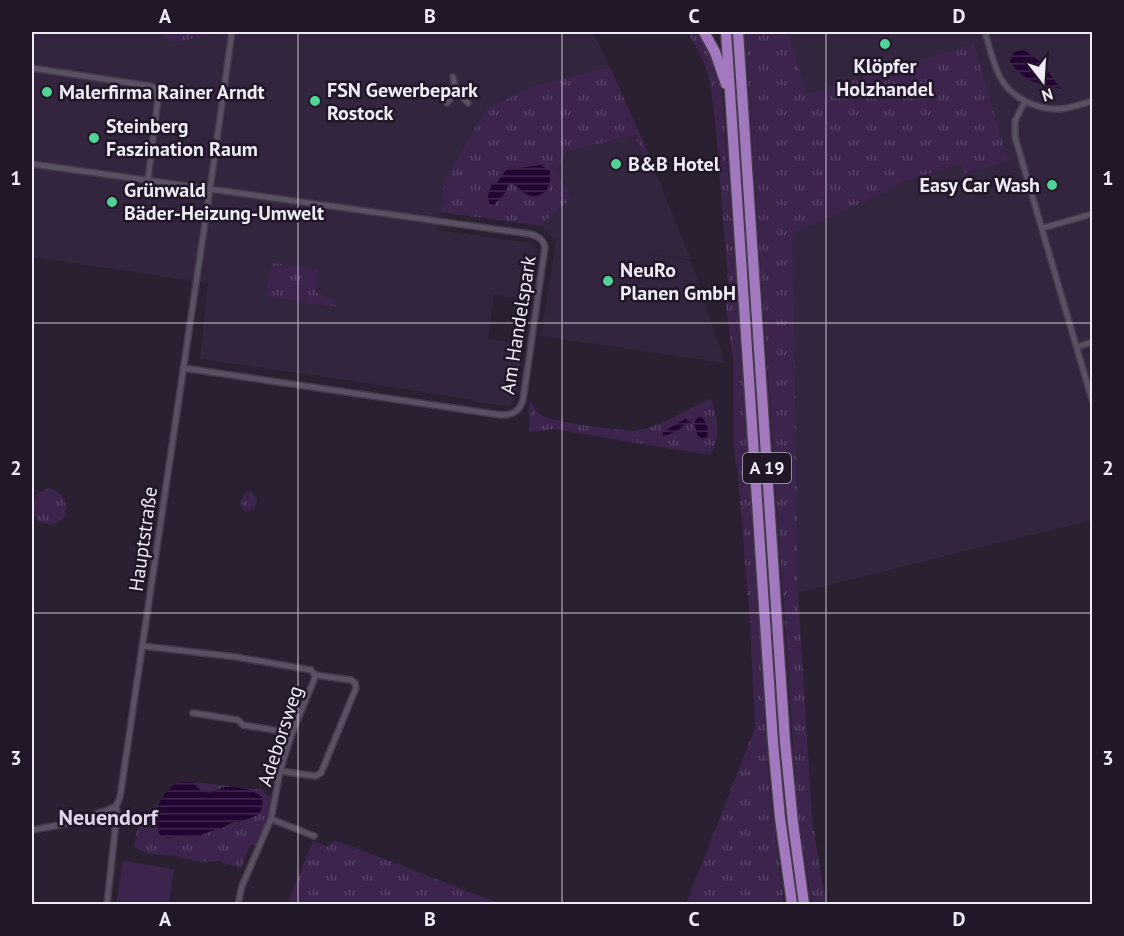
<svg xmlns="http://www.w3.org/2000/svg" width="1124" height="936" font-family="'PT Sans',sans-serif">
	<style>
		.built { fill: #33253d }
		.grass { fill: url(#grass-tufts); fill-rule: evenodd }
		.green { fill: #3c244d }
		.water { fill: url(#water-rules) }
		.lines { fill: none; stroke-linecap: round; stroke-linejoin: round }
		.street-casing { stroke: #443a4a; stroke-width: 8 }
		.highway-casing { stroke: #443a4a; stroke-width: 13 }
		.street { stroke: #5b4f64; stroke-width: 5 }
		.highway { stroke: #a279bf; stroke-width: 10 }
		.grid { fill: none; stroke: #f0e9f6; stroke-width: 1.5; stroke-opacity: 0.55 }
		.poi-dot { fill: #51d397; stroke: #211728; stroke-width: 2 }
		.labels { text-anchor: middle; stroke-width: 5; stroke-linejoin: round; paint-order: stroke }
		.shield { fill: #211728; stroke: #b2aab8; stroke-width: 1.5 }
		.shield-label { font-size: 18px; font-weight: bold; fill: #f0e9f6 }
		.poi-label { font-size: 20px; font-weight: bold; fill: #f0e9f6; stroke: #211728; text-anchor: start }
		.street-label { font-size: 20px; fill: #f0e9f6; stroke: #211728 }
		.quarter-label { font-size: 22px; font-weight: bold; fill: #e0d3eb; stroke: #211728 }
		.neatline { fill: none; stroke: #f0e9f6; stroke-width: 2 }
		.grid-label { font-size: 20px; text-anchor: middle; font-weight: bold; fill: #f0e9f6 }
	</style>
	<defs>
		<pattern id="grass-tufts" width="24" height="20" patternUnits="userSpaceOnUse" patternTransform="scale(1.5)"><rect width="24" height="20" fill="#3c244d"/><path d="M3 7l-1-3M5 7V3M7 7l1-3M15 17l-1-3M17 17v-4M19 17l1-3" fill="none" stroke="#584467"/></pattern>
		<pattern id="water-rules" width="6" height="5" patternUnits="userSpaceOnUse" patternTransform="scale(1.5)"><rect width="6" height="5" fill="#210431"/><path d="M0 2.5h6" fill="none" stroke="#42294f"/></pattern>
	</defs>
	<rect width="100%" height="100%" fill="#2a2032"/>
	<g class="built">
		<polygon points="32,32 593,32 610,67 536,85 445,180 437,230 532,243 537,249 537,252 530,299 494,295 488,339 523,344 515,399 509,406 474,402 472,400 340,379 200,359 208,283 32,257"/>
		<polygon points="763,32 1092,32 1092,520 798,593 793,233 776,201"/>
		<polygon points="640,134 691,260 642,253 691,261 725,363 541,336 556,241 540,226 569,199 562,185 558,168 568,151"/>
	</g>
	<g class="grass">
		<polygon points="160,32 224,32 175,42 165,38"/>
		<polygon points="688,32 701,32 718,74 722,92 737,296 768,768 773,818 784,904 686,904 755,728 750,622 738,474 734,453 733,360 726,308 728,280 715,119 710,81 703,61"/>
		<polygon points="745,32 788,32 807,94 974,44 1000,134 1010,161 965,173 960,164 902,182 888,191 793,233 798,593 812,819 826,904 812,904 798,815 760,259"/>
		<path d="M 610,67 L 653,164 L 647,165 L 635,135 L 568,151 L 558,168 L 562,185 L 567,184 L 570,199 L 540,226 L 440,212 L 445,180 L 486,109 L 536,85 ZM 541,165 L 550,181 L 547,191 L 537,196 L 518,188 L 513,183 L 492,184 L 497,183 L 506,170 Z"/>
		<polygon points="272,263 319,269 317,293 336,301 336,307 265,296"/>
		<path d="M 711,399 C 717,417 722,439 710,455 L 554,429 L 530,432 L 529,431 L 530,400 C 533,405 536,412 541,415 C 553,423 615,429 632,431 C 662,428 684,409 711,399 Z"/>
		<path d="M 49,488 C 65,495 67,500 65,518 L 51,525 L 37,521 L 32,510 L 36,495 Z"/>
		<polygon points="251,491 257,499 255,507 250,511 243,509 241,502 244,493"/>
		<path d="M 194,782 L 263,790 L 266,795 L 272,797 L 268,818 L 256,846 L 251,844 L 241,868 L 219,861 L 201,862 L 175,856 L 148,854 L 134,847 L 140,817 L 149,814 L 159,801 L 156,820 L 159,833 L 199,837 L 203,834 L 224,827 L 231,823 L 247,820 L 258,815 L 258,794 C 249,790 238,787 228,787 C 215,787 204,802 194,782 Z"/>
		<polygon points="335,840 501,904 287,904 313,841 327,847"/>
	</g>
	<polygon class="green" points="123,861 174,869 169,904 116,903"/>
	<g class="water">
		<path d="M 1024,50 L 1042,63 L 1061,89 C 1038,84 1024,82 1010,61 L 1014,52 Z"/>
		<path d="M 541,165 L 550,171 L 550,181 L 547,191 C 544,192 541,195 537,196 C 528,198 519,189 513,183 L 509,183 L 506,192 L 494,205 L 489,204 L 488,196 L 492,184 L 497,183 L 506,170 Z"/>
		<path d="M 701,416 C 707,423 709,429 707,438 L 702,440 L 697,434 L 694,424 L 687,422 C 680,429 674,434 663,436 L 663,432 L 685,419 L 694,424 L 696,419 Z"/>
		<path d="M 181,782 L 194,782 C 198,791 207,795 217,791 C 222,789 221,787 226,787 C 237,786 254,790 262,797 C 266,819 249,817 234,822 C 230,823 226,826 221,828 C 214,831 205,832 199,837 C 194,837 189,836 184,836 C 174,835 167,841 159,834 C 156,817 154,806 166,793 C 171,787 174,783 181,782 Z"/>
	</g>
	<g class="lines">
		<g class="street-casing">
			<g id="street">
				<path d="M 985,32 C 989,46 993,63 1000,77 C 1011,98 1037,110 1060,109 C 1071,108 1082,104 1092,101"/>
				<polyline points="32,68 150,86 155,88 158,99 148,180"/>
				<polyline points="456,91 468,103"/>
				<polyline points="1025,101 1015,121 1015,137 1092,400"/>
				<polyline points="447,103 456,91 453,77"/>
				<path d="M 32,164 L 530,234 C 538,236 543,239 545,247 L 523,400 C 519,412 513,415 501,415 L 183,368"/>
				<polyline points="1043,228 1092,214"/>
				<polyline points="1077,347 1092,342"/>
				<polyline points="143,646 236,657 311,670 315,675"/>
				<polyline points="193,713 238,720 243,725 292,733"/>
				<polyline points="280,771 315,776 321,773 356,688 355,683 351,680 315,675"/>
				<polyline points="271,819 314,836"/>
				<polyline points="32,830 70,823 110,809 116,806 120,797 210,189 232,32"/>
				<polyline points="107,904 117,813 116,806"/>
				<polyline points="238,904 242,886 271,819 280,771 292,733 314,680 315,675"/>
			</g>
		</g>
		<g class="highway-casing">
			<g id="highway">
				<polyline points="704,32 715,52 726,84"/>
				<polyline points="726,32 773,743 780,818 792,904"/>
				<polyline points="738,32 785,742 793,823 804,904"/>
			</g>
		</g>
		<use href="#street" class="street"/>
		<use href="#highway" class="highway"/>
	</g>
	<path class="grid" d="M 298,32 L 298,904M 562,32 L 562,904M 826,32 L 826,904M 32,323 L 1092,323M 32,613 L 1092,613"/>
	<g class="poi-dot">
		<circle cx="885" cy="44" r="6"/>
		<circle cx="47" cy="92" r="6"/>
		<circle cx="315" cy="101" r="6"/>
		<circle cx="94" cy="138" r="6"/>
		<circle cx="616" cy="164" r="6"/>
		<circle cx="1052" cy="185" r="6"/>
		<circle cx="112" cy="202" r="6"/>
		<circle cx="608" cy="281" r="6"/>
	</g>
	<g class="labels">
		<rect class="shield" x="743" y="453" width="48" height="30" rx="4.5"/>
		<g class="shield-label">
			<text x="767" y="474">A 19</text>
		</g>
		<g class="poi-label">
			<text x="885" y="73" text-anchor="middle">Klöpfer<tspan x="885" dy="23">Holzhandel</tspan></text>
			<text x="327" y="97">FSN Gewerbepark<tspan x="327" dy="23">Rostock</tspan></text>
			<text x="59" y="99">Malerfirma Rainer Arndt</text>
			<text x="106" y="133">Steinberg<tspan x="106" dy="23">Faszination Raum</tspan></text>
			<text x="628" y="171">B&amp;B Hotel</text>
			<text x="1040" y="192" text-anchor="end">Easy Car Wash</text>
			<text x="124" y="197">Grünwald<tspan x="124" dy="23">Bäder-Heizung-Umwelt</tspan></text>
			<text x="620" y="277">NeuRo<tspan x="620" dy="23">Planen GmbH</tspan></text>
		</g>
		<g class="street-label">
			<text transform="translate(518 325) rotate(-81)" y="7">Am Handelspark</text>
			<text transform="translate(143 539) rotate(-82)" y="7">Hauptstraße</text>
			<text transform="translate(280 736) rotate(-72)" y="7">Adeborsweg</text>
		</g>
		<g class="quarter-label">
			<text x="108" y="825">Neuendorf</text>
		</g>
	</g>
	<rect width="1124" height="936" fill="none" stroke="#211728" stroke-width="66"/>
	<g transform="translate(1043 81) rotate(163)" stroke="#211728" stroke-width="4.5" paint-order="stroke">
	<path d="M0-4.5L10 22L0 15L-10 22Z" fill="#f0e9f6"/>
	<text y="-9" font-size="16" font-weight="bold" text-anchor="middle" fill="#f0e9f6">N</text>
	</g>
	<rect x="33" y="33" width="1058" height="870" class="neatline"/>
	<g class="grid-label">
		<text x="165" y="23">A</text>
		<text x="430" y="23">B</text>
		<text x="694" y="23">C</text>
		<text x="959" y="23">D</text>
		<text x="16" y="185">1</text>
		<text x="1108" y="185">1</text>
		<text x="16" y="475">2</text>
		<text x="1108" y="475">2</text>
		<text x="16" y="765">3</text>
		<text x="1108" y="765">3</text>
		<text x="165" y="926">A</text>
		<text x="430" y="926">B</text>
		<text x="694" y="926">C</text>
		<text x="959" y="926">D</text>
	</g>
</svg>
